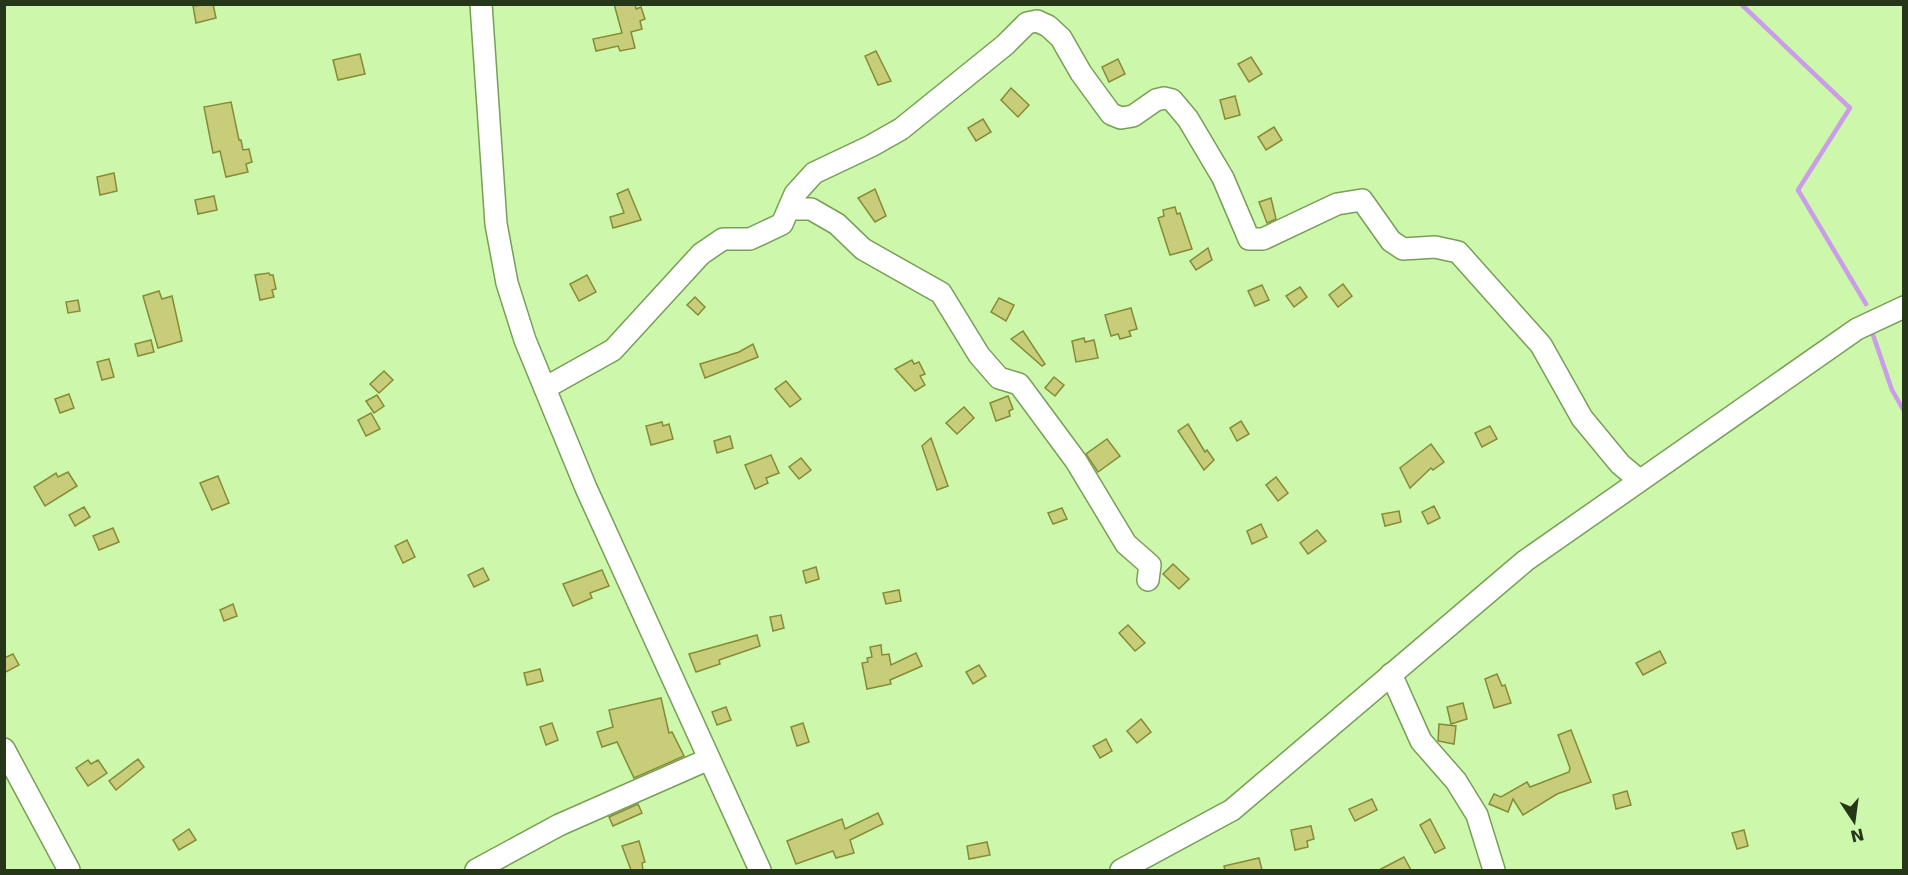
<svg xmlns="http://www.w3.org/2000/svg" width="1908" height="875" font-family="'DejaVu Sans',sans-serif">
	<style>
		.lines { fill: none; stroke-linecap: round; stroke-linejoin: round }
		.stream { stroke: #cb9ce8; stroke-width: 4.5 }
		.building { fill: #c7cd78; stroke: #868b36; stroke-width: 1.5 }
		.minor-casing { stroke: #789e57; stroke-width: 24 }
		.minor { stroke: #fff; stroke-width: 21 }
	</style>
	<rect width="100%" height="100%" fill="#cdf8ac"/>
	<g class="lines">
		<g class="stream">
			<polyline points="1741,4 1850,108 1798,190 1866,304"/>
			<polyline points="1872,332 1892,390 1904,411"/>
		</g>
	</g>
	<g class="building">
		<polygon points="213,4 216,18 196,23 193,6"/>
		<polygon points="614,4 635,4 636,9 641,7 645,19 640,21 642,29 631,32 635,48 620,51 618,46 596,51 593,39 622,33"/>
		<polygon points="876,51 891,81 878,85 865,56"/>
		<polygon points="360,54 365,74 338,80 333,60"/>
		<polygon points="1251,57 1262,74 1249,82 1238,64"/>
		<polygon points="1118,59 1125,74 1109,82 1102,67"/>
		<polygon points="1011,88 1029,105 1018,117 1001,100"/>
		<polygon points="1235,96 1240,115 1225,119 1220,100"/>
		<polygon points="231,102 239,140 241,140 243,150 249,149 252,162 246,164 248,172 226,177 220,151 213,153 204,107"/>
		<polygon points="983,119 991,132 976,141 968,128"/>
		<polygon points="1274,127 1282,140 1266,150 1258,137"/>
		<polygon points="114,173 117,191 100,195 97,177"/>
		<polygon points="628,189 641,220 613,228 610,217 624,213 617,194"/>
		<polygon points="875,189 886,216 875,222 858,198"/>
		<polygon points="214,196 217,210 198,214 195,200"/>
		<polygon points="1271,198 1276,219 1267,223 1259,202"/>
		<polygon points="1175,207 1177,214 1180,213 1192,249 1170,255 1158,218 1164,216 1163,210"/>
		<polygon points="1208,248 1212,260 1196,270 1190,261"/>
		<polygon points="269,273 270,275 273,275 276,289 272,290 274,297 260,300 255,275"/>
		<polygon points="587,275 596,292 579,301 570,284"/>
		<polygon points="1343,284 1352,296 1338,307 1329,295"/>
		<polygon points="1262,285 1269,300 1255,306 1248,291"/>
		<polygon points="1300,287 1307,297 1294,307 1286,296"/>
		<polygon points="159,291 162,299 172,296 182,341 158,348 143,296"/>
		<polygon points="695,297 705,307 698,315 687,305"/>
		<polygon points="999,298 1014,305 1006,321 991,312"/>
		<polygon points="78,300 80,311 68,313 66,302"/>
		<polygon points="1131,308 1137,329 1129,331 1131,336 1120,339 1118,334 1111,336 1105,315"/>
		<polygon points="1023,331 1045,364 1042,366 1011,339"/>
		<polygon points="1084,338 1085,342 1094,340 1098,358 1076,362 1072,341"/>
		<polygon points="151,340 154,352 138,356 135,344"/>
		<polygon points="753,344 758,357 705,378 700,364 739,352"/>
		<polygon points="109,359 114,377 102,380 97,362"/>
		<polygon points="912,360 914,364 919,362 925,374 920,376 925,385 915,391 895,369"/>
		<polygon points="384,371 393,380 379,393 370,384"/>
		<polygon points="1054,377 1064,385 1055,396 1045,388"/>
		<polygon points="786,381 801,399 790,407 775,389"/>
		<polygon points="69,394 74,408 60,413 55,399"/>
		<polygon points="377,395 384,406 374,413 366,401"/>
		<polygon points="1008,396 1013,409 1009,411 1010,416 996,421 990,403"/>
		<polygon points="964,407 974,418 957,434 946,423"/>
		<polygon points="371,413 380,429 366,436 358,420"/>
		<polygon points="1241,421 1249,434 1237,441 1230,428"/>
		<polygon points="662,422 663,426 669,424 673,439 651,445 646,426"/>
		<polygon points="1188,424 1205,452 1207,450 1214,460 1204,470 1178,431"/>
		<polygon points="1490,426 1497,439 1482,447 1475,433"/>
		<polygon points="730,436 733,448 717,453 714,441"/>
		<polygon points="931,438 948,486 937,490 922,446"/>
		<polygon points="1107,439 1120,456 1098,472 1086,454"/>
		<polygon points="1431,444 1444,462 1433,470 1431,468 1410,488 1400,468"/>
		<polygon points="771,455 779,473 766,478 768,483 755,489 745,465"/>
		<polygon points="801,458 811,470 799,479 789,467"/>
		<polygon points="68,472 77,486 45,506 34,487 56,473 58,477"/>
		<polygon points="218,476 229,503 212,510 200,483"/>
		<polygon points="1276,477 1288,493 1278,501 1266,485"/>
		<polygon points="1434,506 1440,518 1428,524 1422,512"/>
		<polygon points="84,507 90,517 75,526 69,515"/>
		<polygon points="1062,508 1067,519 1053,524 1048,513"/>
		<polygon points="1399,511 1401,522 1385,526 1382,514"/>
		<polygon points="1261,524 1267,537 1252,544 1247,531"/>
		<polygon points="113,528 119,542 99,550 93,536"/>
		<polygon points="1317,530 1326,541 1308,554 1300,543"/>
		<polygon points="407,540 415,557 403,563 395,546"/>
		<polygon points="1173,564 1189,579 1179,589 1163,574"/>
		<polygon points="816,567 819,579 806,583 803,571"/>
		<polygon points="483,568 489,580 474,587 468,575"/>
		<polygon points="602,570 609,586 590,593 592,598 573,606 563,584"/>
		<polygon points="899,590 901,601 886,604 883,593"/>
		<polygon points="233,604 237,616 224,621 220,610"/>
		<polygon points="781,615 784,628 773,631 770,617"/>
		<polygon points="1128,625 1145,643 1135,651 1119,633"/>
		<polygon points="757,635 760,646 719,660 720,664 696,672 689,654"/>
		<polygon points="881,645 882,655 889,654 891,665 916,653 922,666 890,680 891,684 867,689 862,663 868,662 867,658 872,657 870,647"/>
		<polygon points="1660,651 1666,663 1643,675 1636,663"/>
		<polygon points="13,654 19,665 4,673 4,658"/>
		<polygon points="979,665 986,676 973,684 966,672"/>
		<polygon points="540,669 543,681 527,685 524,673"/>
		<polygon points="1497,674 1502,686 1505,685 1511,703 1494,708 1485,679"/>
		<polygon points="661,698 669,733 672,732 684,756 634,778 617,742 602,747 597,732 613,727 609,710"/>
		<polygon points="1463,703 1467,719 1451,724 1447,707"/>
		<polygon points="726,707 731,720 717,725 712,712"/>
		<polygon points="1141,719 1151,732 1137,743 1127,731"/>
		<polygon points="552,723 558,740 546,745 540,727"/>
		<polygon points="803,723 809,742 797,746 791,727"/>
		<polygon points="1439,724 1456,726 1454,744 1438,741"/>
		<polygon points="1571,730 1591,782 1557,794 1523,815 1513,799 1508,812 1489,804 1494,794 1501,797 1527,782 1530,787 1569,772 1570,768 1558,735"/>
		<polygon points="1106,739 1112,751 1100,758 1093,746"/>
		<polygon points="138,759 144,767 116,790 109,781"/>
		<polygon points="88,760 91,764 98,760 107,773 88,786 76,768"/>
		<polygon points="1627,791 1631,805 1616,809 1613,795"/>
		<polygon points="1372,799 1377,810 1355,821 1349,809"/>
		<polygon points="638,804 642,813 613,826 609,817"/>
		<polygon points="878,813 883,824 850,840 854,853 836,858 833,851 796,864 787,841 842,819 845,829"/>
		<polygon points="1430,819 1445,848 1435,853 1420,825"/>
		<polygon points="1311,826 1314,839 1307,841 1308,847 1295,850 1291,830"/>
		<polygon points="189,829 196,840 179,850 173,840"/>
		<polygon points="1744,830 1748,846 1737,849 1732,833"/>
		<polygon points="639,841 645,862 642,863 643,870 631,870 622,846"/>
		<polygon points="987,842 990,855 969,859 967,846"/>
		<polygon points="1404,857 1411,870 1379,870"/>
		<polygon points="1259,858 1262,870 1225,870 1224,866"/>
	</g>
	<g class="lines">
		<g class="minor-casing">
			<g id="minor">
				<polyline points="481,4 496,224 507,283 525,340 586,488 760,870"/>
				<polyline points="789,209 811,209 837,224 863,249 941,293 979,355 999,378 1019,384 1076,461 1126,544 1150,565 1148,580"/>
				<polyline points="545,388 613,350 701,254 723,239 750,239 782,224 795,194 814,173 871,146 901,129 1005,45 1027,23 1037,21 1048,26 1061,38 1081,73 1111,114 1121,118 1133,116 1156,100 1164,98 1172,100 1188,119 1223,178 1249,239 1263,239 1337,204 1362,200 1391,241 1403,249 1435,247 1458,252 1541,345 1582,418 1620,464 1639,480"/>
				<polyline points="1391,674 1421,741 1456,781 1477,815 1494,870"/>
				<polyline points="4,749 69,870"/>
				<polyline points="476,870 559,825 709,759"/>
				<polyline points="1121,870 1232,810 1525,561 1857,329 1904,307"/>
			</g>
		</g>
		<use href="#minor" class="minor"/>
	</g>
	<rect width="1908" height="875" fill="none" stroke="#263619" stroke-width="12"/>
	<g transform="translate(1854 821) rotate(167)" stroke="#cdf8ac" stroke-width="4.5" paint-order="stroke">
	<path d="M0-4.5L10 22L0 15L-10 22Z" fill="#263619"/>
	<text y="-9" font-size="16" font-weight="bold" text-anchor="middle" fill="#263619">N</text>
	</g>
</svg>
